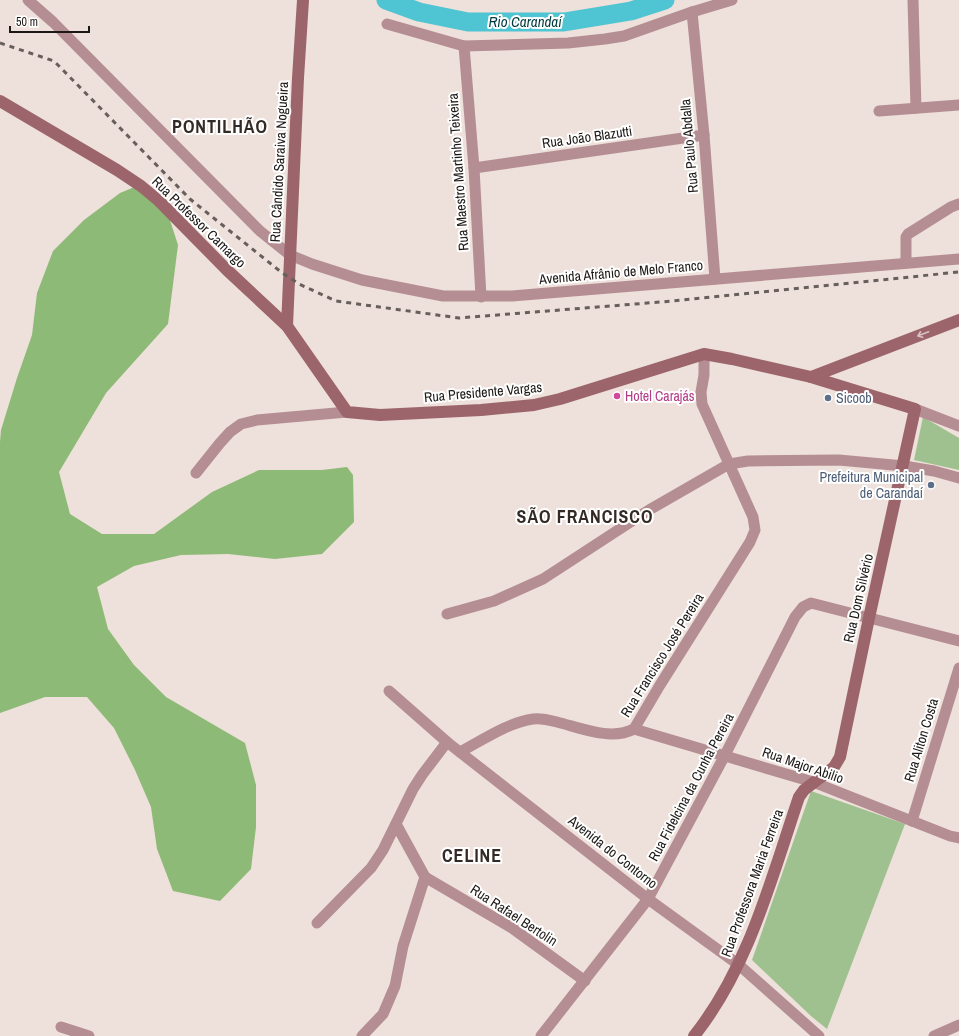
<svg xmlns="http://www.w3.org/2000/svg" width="959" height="1036" font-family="'Archivo Narrow',sans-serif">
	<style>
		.green { fill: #9fc18f }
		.forest { fill: #8dba76 }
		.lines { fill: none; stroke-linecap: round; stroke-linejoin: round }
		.river { stroke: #4fc4d2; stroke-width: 19 }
		.street { stroke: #b58e93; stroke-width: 11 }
		.secondary { stroke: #9c656c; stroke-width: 12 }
		.rail { stroke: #675f5b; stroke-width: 3; stroke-dasharray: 5 5; stroke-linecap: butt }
		.oneway { stroke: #d7c1c4 }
		.hotel-dot { fill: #d1479c; stroke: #fff; stroke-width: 1.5 }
		.service-dot { fill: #5c6f8a; stroke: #fff; stroke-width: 1.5 }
		.labels { text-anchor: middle; stroke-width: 4; stroke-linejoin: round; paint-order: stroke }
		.street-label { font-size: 14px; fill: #1c1815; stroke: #fff }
		.hotel-label { font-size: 14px; fill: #b23c85; stroke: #fff; text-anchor: start }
		.service-label { font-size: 14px; fill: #4e5e75; stroke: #fff; text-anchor: start }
		.water-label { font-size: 15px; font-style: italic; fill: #003a40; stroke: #fff }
		.district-label { font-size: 18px; font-weight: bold; letter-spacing: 1px; fill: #342a25; stroke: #fff }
	</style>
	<rect width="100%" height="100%" fill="#eee0da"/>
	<g class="green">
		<polygon points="923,417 959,438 959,470 914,460"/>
		<polygon points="811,791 905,824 827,1029 811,1016 752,960"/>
	</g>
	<polygon class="forest" points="137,186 168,214 178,245 168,324 106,393 59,472 70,514 102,534 154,534 212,492 259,470 322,470 347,467 353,475 354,522 322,554 275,559 228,554 181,555 134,566 97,587 108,629 134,665 166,697 245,743 256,785 256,827 251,869 220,901 173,891 157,849 151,807 135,770 114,728 87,697 45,697 0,713 0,442 1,430 17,378 32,335 37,293 53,251 84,220 120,193"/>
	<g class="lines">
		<polyline class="river" points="386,0 419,12 468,22 564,22 631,11 665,0"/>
		<g class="street">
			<polyline points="28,0 53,22 260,231 290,255 312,264 362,280 443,296 512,296 959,259"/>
			<polyline points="913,0 916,108"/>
			<polyline points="692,12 704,135 715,279"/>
			<polyline points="387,24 464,46 568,43 605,39 624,36 692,12 732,0"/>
			<polyline points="464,46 474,168 481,297"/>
			<polyline points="879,111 959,105"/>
			<polyline points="474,168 704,135"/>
			<polyline points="906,263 906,237 908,234 951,207 959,204"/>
			<polyline points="915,409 959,426"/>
			<polyline points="196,473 220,443 230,432 241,424 257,420 347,412"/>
			<polyline points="447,614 494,601 543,579 649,510 729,464 748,461 839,460 904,466 934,471 959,478"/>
			<polyline points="389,691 447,742 648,899 739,965 819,1036"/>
			<polyline points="634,729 813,782 950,836 959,838"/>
			<path d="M 460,752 C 481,741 509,722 533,719 C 541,718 549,720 557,722 C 581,728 611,741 634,729 L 660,685 L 750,542 L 755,530 L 753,517 L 702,404 L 701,392 L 704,375 L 704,354"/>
			<polyline points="912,821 959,668"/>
			<polyline points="425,877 512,928 585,981"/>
			<polyline points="317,923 371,868 383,850 413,789 422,775 447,742"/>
			<polyline points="61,1027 89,1036"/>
			<polyline points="362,1036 383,1014 395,986 403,946 425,877 396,824"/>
			<polyline points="541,1036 648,899 725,755 795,617 803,607 811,603 959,641"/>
			<polyline points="934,1036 959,1025"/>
		</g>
		<g class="secondary">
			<path d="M 0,101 L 117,170 L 141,186 L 159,201 L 227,270 L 287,326 L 347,412 L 380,415 L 481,410 L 534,405 L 560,399 L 704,354 L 732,359 L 811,377 L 915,409 L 869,618 L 840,757 L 834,767 L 804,790 L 799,797 C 771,879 749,967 694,1036"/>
			<polyline points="287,326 298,78 303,0"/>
			<polyline points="811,377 959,320"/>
		</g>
		<polyline class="rail" points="0,43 54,61 190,199 281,272 299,284 336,301 459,318 673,301 959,272"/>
	</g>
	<defs><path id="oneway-shaft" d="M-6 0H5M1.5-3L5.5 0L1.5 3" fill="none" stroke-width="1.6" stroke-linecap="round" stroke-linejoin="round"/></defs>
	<use class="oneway" href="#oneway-shaft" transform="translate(923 334) rotate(159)"/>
	<circle class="hotel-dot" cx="617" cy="396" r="4"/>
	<g class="service-dot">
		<circle cx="828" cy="398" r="4"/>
		<circle cx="931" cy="485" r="4"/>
	</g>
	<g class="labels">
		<g class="street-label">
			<text transform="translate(587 137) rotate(-8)" y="5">Rua João Blazutti</text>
			<text transform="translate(689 146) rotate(-95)" y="5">Rua Paulo Abdalla</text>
			<text transform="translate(279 162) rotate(-87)" y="5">Rua Cândido Saraiva Nogueira</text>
			<text transform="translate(458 172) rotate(-94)" y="5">Rua Maestro Martinho Teixeira</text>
			<text transform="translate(199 222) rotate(44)" y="5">Rua Professor Camargo</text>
			<text transform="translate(621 272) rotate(-5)" y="5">Avenida Afrânio de Melo Franco</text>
			<text transform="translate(483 392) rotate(-5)" y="5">Rua Presidente Vargas</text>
			<text transform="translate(858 598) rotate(-77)" y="5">Rua Dom Silvério</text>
			<text transform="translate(662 655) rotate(-58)" y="5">Rua Francisco José Pereira</text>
			<text transform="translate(921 740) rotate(-73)" y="5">Rua Aliton Costa</text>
			<text transform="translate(803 765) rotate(19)" y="5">Rua Major Abilio</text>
			<text transform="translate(691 787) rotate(-62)" y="5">Rua Fidelcina da Cunha Pereira</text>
			<text transform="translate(613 852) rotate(38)" y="5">Avenida do Contorno</text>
			<text transform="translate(752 883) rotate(-70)" y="5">Rua Professora Maria Ferreira</text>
			<text transform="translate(514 915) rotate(33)" y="5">Rua Rafael Bertolin</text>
		</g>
		<g class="hotel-label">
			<text x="625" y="401">Hotel Carajás</text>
		</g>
		<g class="service-label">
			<text x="836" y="403">Sicoob</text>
			<text x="923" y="482" text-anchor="end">Prefeitura Municipal<tspan x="923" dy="16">de Carandaí</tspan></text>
		</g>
		<g class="water-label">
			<text x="525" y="27">Rio Carandaí</text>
		</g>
		<g class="district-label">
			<text x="220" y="133">PONTILHÃO</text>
			<text x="585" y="523">SÃO FRANCISCO</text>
			<text x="472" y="862">CELINE</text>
		</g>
	</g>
	<path d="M10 26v6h79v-6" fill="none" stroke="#1c1815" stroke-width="2"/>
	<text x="16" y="26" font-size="12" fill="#1c1815" stroke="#ffffff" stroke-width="3" paint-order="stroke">50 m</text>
</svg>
